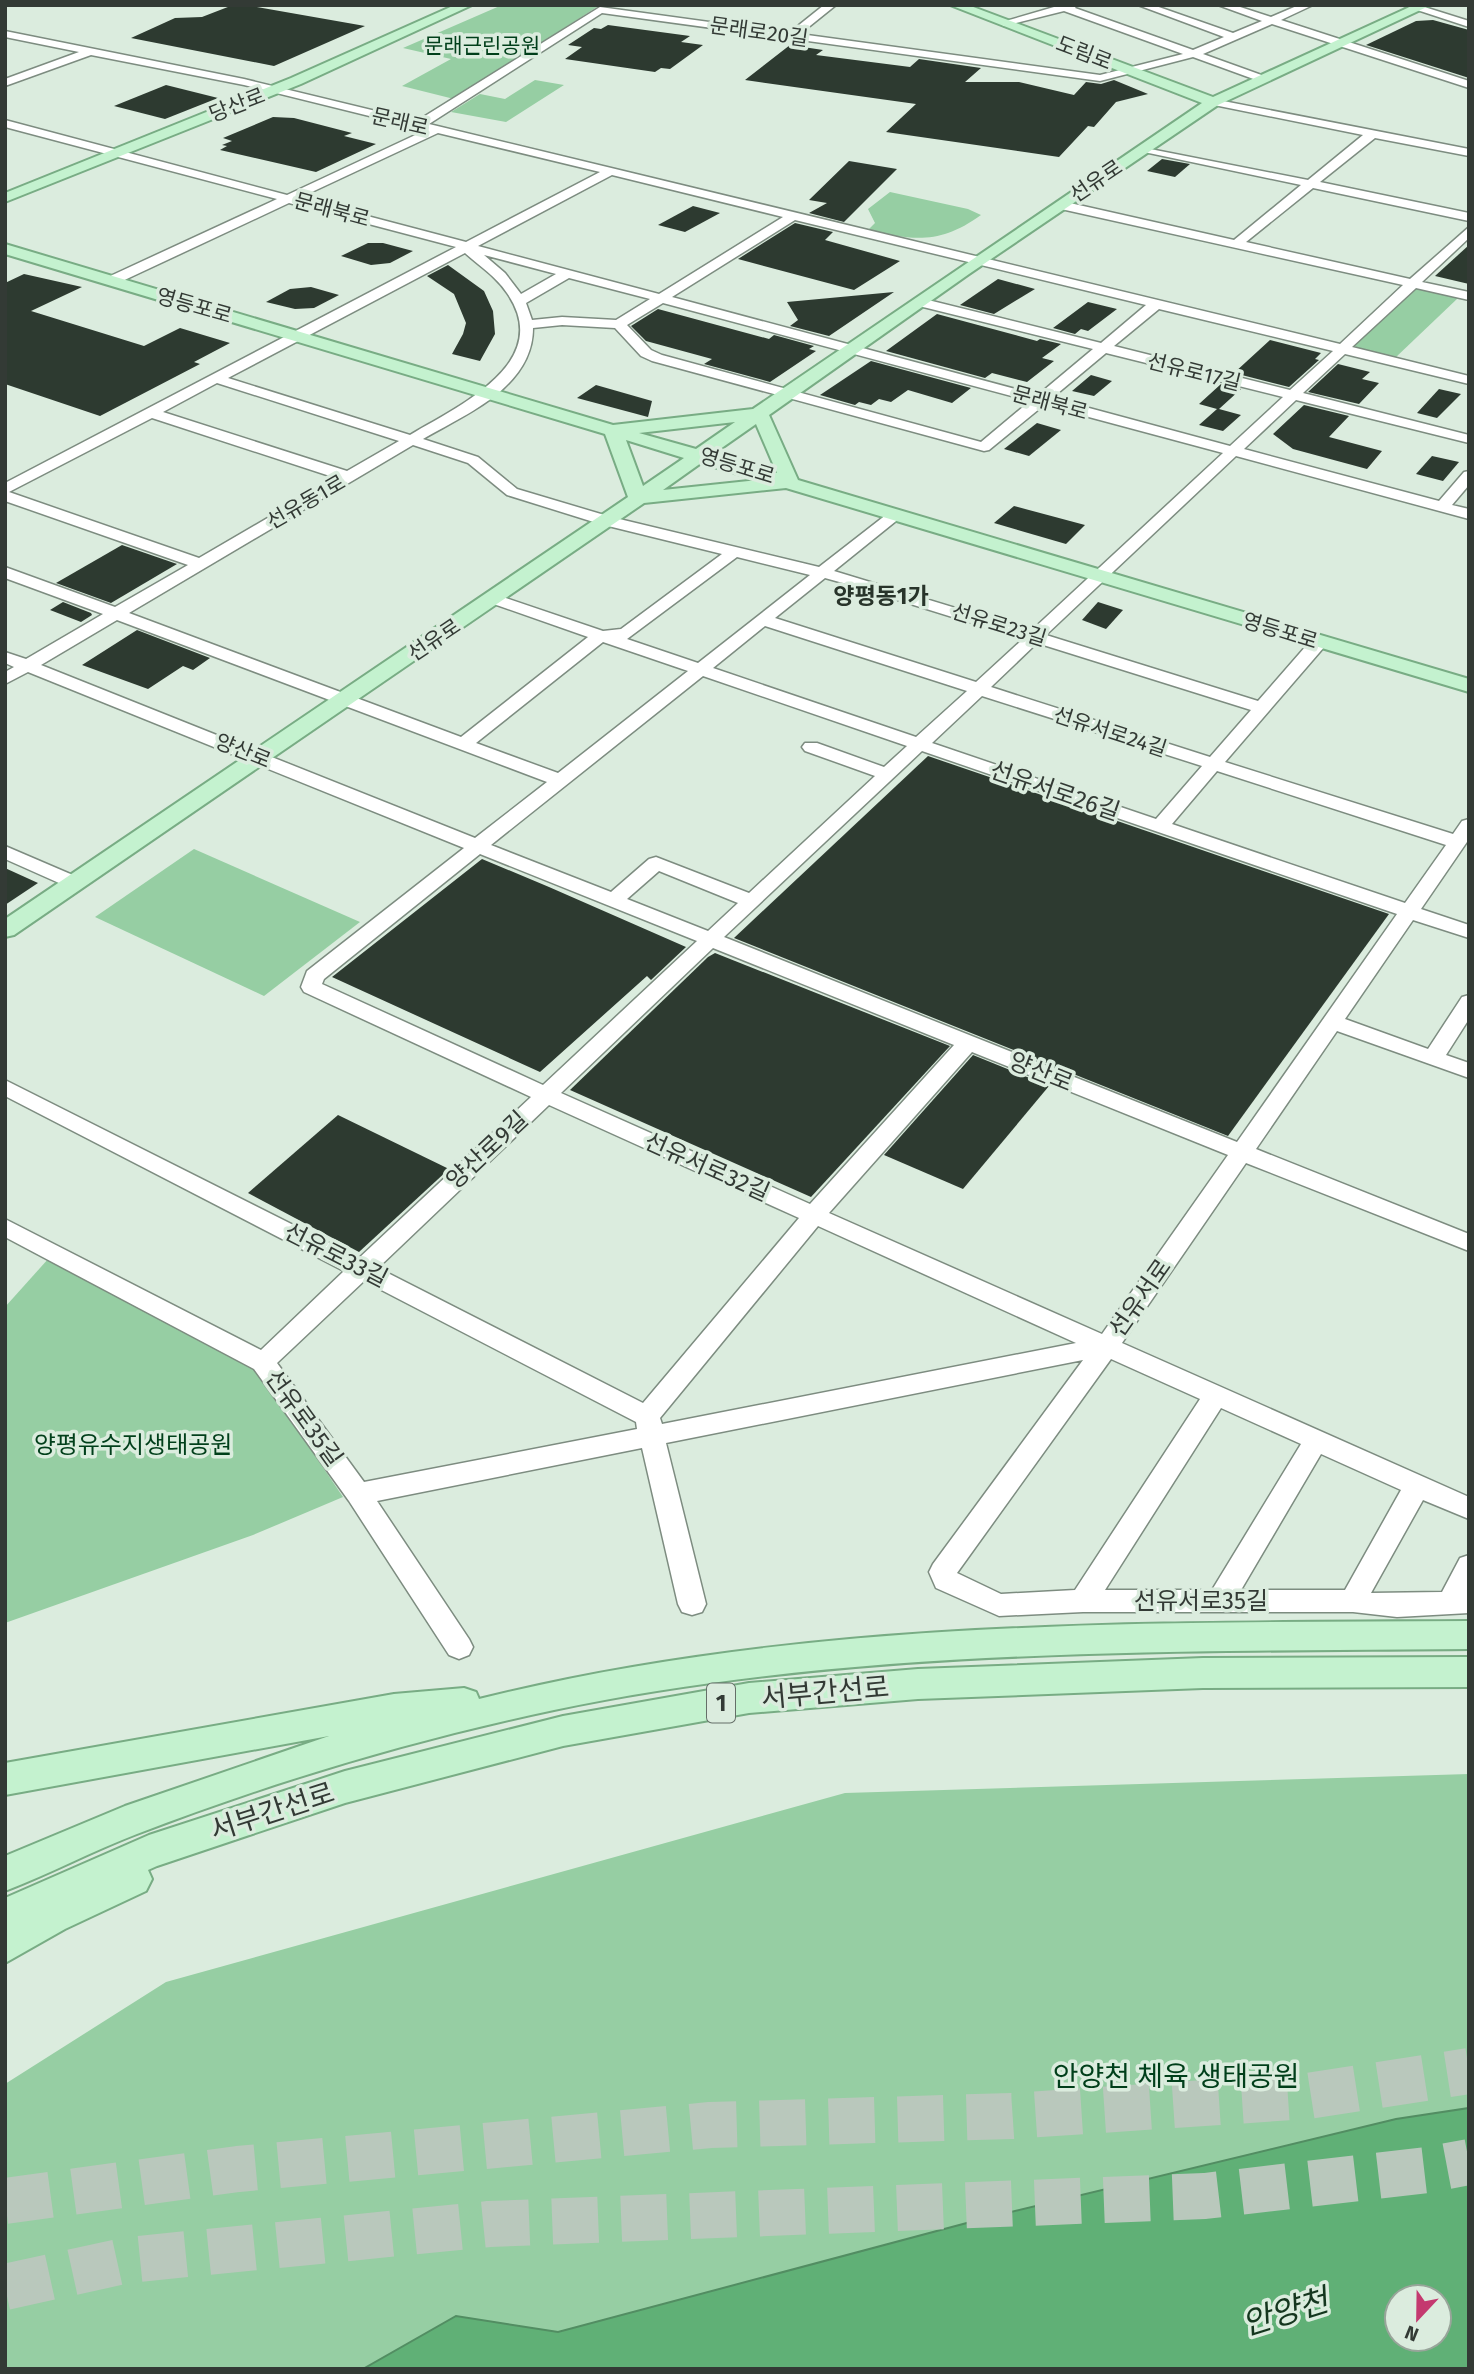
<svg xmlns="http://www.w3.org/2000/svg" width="1474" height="2374" font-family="'Fira Sans','Noto Sans KR',sans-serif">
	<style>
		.green { fill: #96cea3; fill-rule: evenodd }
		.water { fill: #60b076; stroke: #528d62; stroke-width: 2; fill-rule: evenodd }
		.building { fill: #2d3a30 }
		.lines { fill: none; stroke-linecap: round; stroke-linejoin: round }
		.highway-tunnel { stroke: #b9c8bc; stroke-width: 46; stroke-dasharray: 46 23; stroke-linecap: butt }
		.minor-casing { stroke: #7d8c80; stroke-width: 3 }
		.major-casing { stroke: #78ac84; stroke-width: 4 }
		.minor { fill: #fff; fill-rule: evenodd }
		.major { fill: #c4f2cf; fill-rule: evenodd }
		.labels { text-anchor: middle; stroke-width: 7; stroke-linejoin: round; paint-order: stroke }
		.far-street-label { font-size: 21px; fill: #333a35; stroke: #dbecde }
		.far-park-label { font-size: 21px; fill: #003f1a; stroke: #dbecde }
		.far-quarter-label { font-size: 23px; font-weight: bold; fill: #28342a; stroke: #dbecde }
		.shield { fill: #dbecde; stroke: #656f68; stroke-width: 2 }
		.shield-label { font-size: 23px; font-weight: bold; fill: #333a35 }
		.street-label { font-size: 24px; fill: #333a35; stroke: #dbecde }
		.park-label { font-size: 24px; fill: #003f1a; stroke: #dbecde }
		.near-street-label { font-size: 28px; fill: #333a35; stroke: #dbecde }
		.near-park-label { font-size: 28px; fill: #003f1a; stroke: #dbecde }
		.near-water-label { font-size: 32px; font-style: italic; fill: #14361e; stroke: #dbecde }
	</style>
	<rect width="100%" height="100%" fill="#dbecde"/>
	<g class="green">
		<polygon points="502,5 600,5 454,99 402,86 451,59 403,48"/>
		<polygon points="535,80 564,85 506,122 451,112 480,94 505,99"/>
		<path d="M 890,192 L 968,209 L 981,215 C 941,244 914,241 868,230 L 875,223 L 868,209 Z"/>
		<polygon points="1415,287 1458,298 1395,358 1351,347"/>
		<polygon points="194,849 360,922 264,996 95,917"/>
		<polygon points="49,1258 256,1368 343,1497 253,1535 5,1623 5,1307"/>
		<path d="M 1469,1774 L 1469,2369 L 5,2369 L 5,2084 L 166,1982 L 845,1793 ZM 1397,2297 L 1439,2297 L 1439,2339 L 1397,2339 Z"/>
	</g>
	<path class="water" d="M 1469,2108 L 1469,2369 L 363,2369 L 456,2316 L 558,2332 L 978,2220 L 1396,2119 ZM 1397,2297 L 1439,2297 L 1439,2339 L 1397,2339 Z"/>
	<g class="building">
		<polygon points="233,5 245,5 365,26 274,66 131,38 175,18 202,17"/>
		<polygon points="1433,20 1469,30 1469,78 1366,45 1416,21"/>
		<polygon points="608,25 690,36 681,42 703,45 670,69 661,68 655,72 565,59 582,47 568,45 594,28 601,29"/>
		<polygon points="790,45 823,50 816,55 910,67 919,59 981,68 965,82 1019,82 1074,95 1086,82 1101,84 1114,80 1148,94 1116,102 1094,127 1088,126 1059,157 886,132 916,104 745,80"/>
		<polygon points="166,85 218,98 165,119 114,106"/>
		<polygon points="273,117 294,118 352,133 344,136 376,144 316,172 220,150 227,146 222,145 232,141 223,138"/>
		<polygon points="1162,159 1190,164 1175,177 1147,171"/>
		<polygon points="849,161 897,169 844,222 809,213 827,203 809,200"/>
		<polygon points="693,206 720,213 685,232 658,225"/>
		<polygon points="795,223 833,232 825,240 900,261 854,290 738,259"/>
		<polygon points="368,243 383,243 413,251 390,263 371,265 341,256"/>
		<polygon points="1469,245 1469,284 1435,276"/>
		<polygon points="448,265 484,291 493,311 495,334 480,361 452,354 463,334 466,323 454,294 427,276"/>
		<polygon points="24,274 82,287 31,311 144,346 180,328 230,343 194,362 200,364 100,416 5,384 5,283"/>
		<polygon points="998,279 1035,289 994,314 960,305"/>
		<polygon points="311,287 339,295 314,308 295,309 266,302 290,289"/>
		<polygon points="894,292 829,336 790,326 798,320 787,302"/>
		<polygon points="1088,302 1117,309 1088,331 1081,329 1075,334 1053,328"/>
		<polygon points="658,309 769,339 774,335 814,346 809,349 816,351 770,382 704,364 712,359 646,341 631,326"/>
		<polygon points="937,314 1037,341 1040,339 1061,344 1042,358 1054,361 1027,382 992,373 985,378 886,351"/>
		<polygon points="1270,340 1321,353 1315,359 1319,360 1289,387 1234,373"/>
		<polygon points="871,361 971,388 952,403 908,390 891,402 879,399 871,405 859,402 855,405 820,395"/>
		<polygon points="1338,364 1370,372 1362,379 1379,383 1359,404 1308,392"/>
		<polygon points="1091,375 1112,381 1094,396 1072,391"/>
		<polygon points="1221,384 1241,389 1219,409 1241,415 1223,431 1199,425 1217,409 1199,404"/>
		<polygon points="596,385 652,401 648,417 577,398"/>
		<polygon points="1439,389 1461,394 1437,418 1417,413"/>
		<polygon points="1304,405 1349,416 1329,437 1382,451 1367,469 1293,449 1273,434"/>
		<polygon points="1037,423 1061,430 1029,456 1004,449"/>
		<polygon points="1432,456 1459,462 1443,481 1416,474"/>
		<polygon points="1014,506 1085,525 1066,544 994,523"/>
		<polygon points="122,545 177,564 111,603 56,583"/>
		<polygon points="63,602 91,613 92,615 81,622 50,610"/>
		<polygon points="1098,602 1123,610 1106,629 1082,620"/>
		<polygon points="137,630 210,658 193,670 183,666 148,689 82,665"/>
		<polygon points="928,756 1389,914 1228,1136 734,938"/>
		<polygon points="482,859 549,887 686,947 651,980 647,976 540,1072 332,977"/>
		<polygon points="5,868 38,883 5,905"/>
		<polygon points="715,953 950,1046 811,1197 570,1090 708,957"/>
		<polygon points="973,1055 1049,1086 963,1189 884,1155"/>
		<polygon points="338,1115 449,1169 359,1252 248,1193"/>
	</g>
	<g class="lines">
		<g class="highway-tunnel">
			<polyline points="5,2201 238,2169 710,2125 1012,2116 1308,2096 1469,2071"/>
			<polyline points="5,2287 128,2260 489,2224 1205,2196 1427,2170 1469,2162"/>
		</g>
		<g class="minor-casing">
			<g id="minor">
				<path d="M 824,5 L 836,5 L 800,34 L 1100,75 L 1183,54 L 1064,11 L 1004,26 L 999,23 L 1054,7 L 1052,5 L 1077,5 L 1075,8 L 1193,50 L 1224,37 L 1138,5 L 1153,5 L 1233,33 L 1262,21 L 1218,5 L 1234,5 L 1271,17 L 1299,5 L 1313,5 L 1281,20 L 1469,81 L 1469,88 L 1272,24 L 1203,54 L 1267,77 L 1267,81 L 1259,81 L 1193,57 L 1100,81 L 602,13 L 429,124 L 1340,344 L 1403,285 L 1061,209 L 1055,205 L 1061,201 L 1234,240 L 1301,185 L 1144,152 L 1138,149 L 1140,147 L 1308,180 L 1363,135 L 1209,104 L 1207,102 L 1213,99 L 1469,149 L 1469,156 L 1375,138 L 1320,182 L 1469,213 L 1469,221 L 1313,188 L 1246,242 L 1410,279 L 1469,227 L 1469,238 L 1422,282 L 1469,292 L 1469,300 L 1416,288 L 1352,347 L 1469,376 L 1469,384 L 1345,354 L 1303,393 L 1469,435 L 1469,443 L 1296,400 L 1244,449 L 1439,501 L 1464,472 L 1469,471 L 1469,485 L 1452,505 L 1469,509 L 1469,519 L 1236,456 L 1046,635 L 1258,701 L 1313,638 L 1325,638 L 1327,642 L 1325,646 L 1225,762 L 1453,834 L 1462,821 L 1469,819 L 1469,839 L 1421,909 L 1469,925 L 1469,938 L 1413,920 L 1345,1019 L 1428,1049 L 1462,997 L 1469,995 L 1469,1019 L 1446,1055 L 1469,1063 L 1469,1078 L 1337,1031 L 1256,1149 L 1469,1234 L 1469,1251 L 1246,1163 L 1122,1343 L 1469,1497 L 1469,1519 L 1423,1500 L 1371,1593 L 1442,1592 L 1460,1558 L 1469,1555 L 1469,1613 L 1397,1617 L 1353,1612 L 1083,1612 L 999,1616 L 936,1588 L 929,1572 L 933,1564 L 1083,1360 L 666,1443 L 706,1604 L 702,1612 L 692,1615 L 682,1612 L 678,1604 L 642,1448 L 377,1501 L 469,1639 L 473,1647 L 469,1655 L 459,1659 L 449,1655 L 349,1501 L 254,1369 L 5,1237 L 5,1219 L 261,1350 L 344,1271 L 5,1096 L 5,1080 L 359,1258 L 531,1097 L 304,992 L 301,987 L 307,971 L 464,848 L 28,672 L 5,684 L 5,672 L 14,667 L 5,663 L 5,652 L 26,659 L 103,614 L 5,578 L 5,567 L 115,607 L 188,565 L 5,501 L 5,483 L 456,247 L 289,203 L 116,284 L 106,284 L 106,278 L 277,199 L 5,127 L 5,120 L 287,195 L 426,130 L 244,85 L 91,55 L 5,86 L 5,79 L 79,52 L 5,37 L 5,31 L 244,79 L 417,121 L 600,7 L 789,33 ZM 438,133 L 600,172 L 466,242 L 299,198 ZM 612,175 L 783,217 L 659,294 L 478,246 ZM 795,220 L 1146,305 L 1101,343 L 920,298 L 915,299 L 915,305 L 1093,349 L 1038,395 L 672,297 ZM 465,253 C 479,266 496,276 507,293 C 556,363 456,407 410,435 L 228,378 ZM 484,255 L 556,274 L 521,294 L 505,273 ZM 569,278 L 650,299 L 616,320 L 562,317 L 532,320 L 526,303 ZM 663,303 L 1030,401 L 981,442 L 662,355 L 651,350 L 627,325 ZM 1159,309 L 1333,351 L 1290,390 L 1114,346 ZM 562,325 L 615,328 L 641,356 L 652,361 L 984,451 L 989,450 L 1044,405 L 1223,453 L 1031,631 L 834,571 L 901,517 L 904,514 L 901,511 L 891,511 L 819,567 L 611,517 L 517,489 L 478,457 L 423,439 C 466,414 533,387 533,328 ZM 1106,353 L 1283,397 L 1230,446 L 1052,398 ZM 217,383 L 399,441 L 347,471 L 163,412 ZM 152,418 L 336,478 L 199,558 L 9,492 ZM 413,445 L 468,463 L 507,495 L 600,524 L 722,554 L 621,629 L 603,631 L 500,596 L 488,596 L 486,599 L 488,602 L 588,637 L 461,737 L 129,613 ZM 737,557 L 810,575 L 698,663 L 627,639 ZM 825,578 L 843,583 L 1023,639 L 976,682 L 775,618 ZM 117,620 L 547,782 L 475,838 L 41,665 ZM 765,626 L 967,691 L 916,737 L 713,668 ZM 603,642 L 688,671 L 558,773 L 476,743 ZM 1037,643 L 1251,710 L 1210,757 L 991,687 ZM 703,676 L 907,746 L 884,767 L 817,743 L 805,743 L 802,747 L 805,751 L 875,776 L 749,893 L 656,857 L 649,859 L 611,892 L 491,845 ZM 982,696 L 1202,766 L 1156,819 L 932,743 ZM 922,751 L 1397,914 L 1237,1142 L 724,937 ZM 1217,771 L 1446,845 L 1405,903 L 1172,824 ZM 480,854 L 697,941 L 543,1085 L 322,984 L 324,979 ZM 659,871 L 738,903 L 708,931 L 627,899 ZM 713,948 L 954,1045 L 810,1204 L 561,1093 ZM 972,1052 L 1228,1155 L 1102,1334 L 829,1213 ZM 549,1105 L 799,1218 L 643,1403 L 378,1268 ZM 818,1226 L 1076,1343 L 662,1424 L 660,1418 ZM 364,1281 L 636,1422 L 637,1429 L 364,1482 L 277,1363 ZM 1111,1359 L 1200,1399 L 1075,1590 L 1001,1594 L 957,1573 ZM 1221,1408 L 1301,1444 L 1212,1590 L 1105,1590 ZM 1321,1454 L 1401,1490 L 1345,1590 L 1241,1590 Z"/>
				<polygon points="1402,5 1418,5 1469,21 1469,27"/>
				<polygon points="5,846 82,879 85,883 82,887 68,887 5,859"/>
			</g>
		</g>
		<g class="major-casing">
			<g id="major">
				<polygon points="455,5 472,5 301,84 5,202 5,193 291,78"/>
				<path d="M 950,5 L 968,5 L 1213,97 L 1414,5 L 1431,5 L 1218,105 L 969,274 L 769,415 L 798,480 L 1469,679 L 1469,692 L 786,488 L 644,503 L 14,935 L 5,937 L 5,919 L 628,497 L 605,434 L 5,254 L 5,244 L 613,425 L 753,409 L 1202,103 ZM 735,422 L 696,449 L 639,433 ZM 756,424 L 777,473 L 713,454 ZM 626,440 L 684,458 L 643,486 ZM 701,463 L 758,480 L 663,490 Z"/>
				<path d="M 1469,1621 L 1469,1649 C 1164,1652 854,1647 554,1710 C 412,1740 272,1782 137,1834 C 92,1851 50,1874 5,1891 L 5,1856 L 125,1806 L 329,1736 L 5,1795 L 5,1763 L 394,1694 L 464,1688 L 476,1692 L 479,1699 C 803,1618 1138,1623 1469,1621 Z"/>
				<polygon points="1469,1657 1469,1687 1203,1688 918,1699 749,1713 563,1746 345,1803 157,1866 148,1870 152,1879 146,1891 65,1929 5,1963 5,1898 149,1835 345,1771 563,1716 749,1683 918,1669 1203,1658"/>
			</g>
		</g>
		<use href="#minor" class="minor"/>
		<use href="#major" class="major"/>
	</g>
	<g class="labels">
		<g class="far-street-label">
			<text transform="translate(759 32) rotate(8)" y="7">문래로20길</text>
			<text transform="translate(1084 53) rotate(21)" y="7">도림로</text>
			<text transform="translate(237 105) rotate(-21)" y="7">당산로</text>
			<text transform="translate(400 122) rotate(13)" y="7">문래로</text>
			<text transform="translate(1096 181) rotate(-34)" y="7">선유로</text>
			<text transform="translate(332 210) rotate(15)" y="7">문래북로</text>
			<text transform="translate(194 306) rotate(16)" y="7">영등포로</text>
			<text transform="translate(1194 372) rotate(14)" y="7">선유로17길</text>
			<text transform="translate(1050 403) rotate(15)" y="7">문래북로</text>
			<text transform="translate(737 466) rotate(17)" y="7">영등포로</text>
			<text transform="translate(306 502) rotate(-30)" y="7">선유동1로</text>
			<text transform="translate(999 625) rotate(17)" y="7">선유로23길</text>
			<text transform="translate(1280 631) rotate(17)" y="7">영등포로</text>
			<text transform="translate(434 640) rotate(-34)" y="7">선유로</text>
			<text transform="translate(1110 732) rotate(18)" y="7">선유서로24길</text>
			<text transform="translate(243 751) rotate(22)" y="7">양산로</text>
		</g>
		<g class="far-park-label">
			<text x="482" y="53">문래근린공원</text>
		</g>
		<g class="far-quarter-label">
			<text x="881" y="604">양평동1가</text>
		</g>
		<rect class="shield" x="707" y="1683.5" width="28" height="39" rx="5"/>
		<g class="shield-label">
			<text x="721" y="1711">1</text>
		</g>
		<g class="street-label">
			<text transform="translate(1055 791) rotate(19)" y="8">선유서로26길</text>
			<text transform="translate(1041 1072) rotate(22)" y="8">양산로</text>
			<text transform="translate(487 1150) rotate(-43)" y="8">양산로9길</text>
			<text transform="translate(707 1167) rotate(24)" y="8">선유서로32길</text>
			<text transform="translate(336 1255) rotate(27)" y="8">선유로33길</text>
			<text transform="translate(1140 1298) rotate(-55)" y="8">선유서로</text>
			<text transform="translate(304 1418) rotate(54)" y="8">선유로35길</text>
			<text x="1201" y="1609">선유서로35길</text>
		</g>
		<g class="park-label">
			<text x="133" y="1453">양평유수지생태공원</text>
		</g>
		<g class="near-street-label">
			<text transform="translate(825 1692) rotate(-5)" y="10">서부간선로</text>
			<text transform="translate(272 1811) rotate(-18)" y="10">서부간선로</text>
		</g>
		<g class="near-park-label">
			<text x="1176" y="2086">안양천 체육 생태공원</text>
		</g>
		<g class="near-water-label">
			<text transform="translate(1285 2312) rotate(-17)" y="11">안양천</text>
		</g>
	</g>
	<rect width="1474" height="2374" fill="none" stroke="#333a35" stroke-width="14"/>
	<g transform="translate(1418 2318) rotate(202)"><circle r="33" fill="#dbecde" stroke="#98a59a" stroke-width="2"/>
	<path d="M0-5L12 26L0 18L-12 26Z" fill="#c4396f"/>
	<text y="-10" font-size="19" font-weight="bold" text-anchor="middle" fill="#333a35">N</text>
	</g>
</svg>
